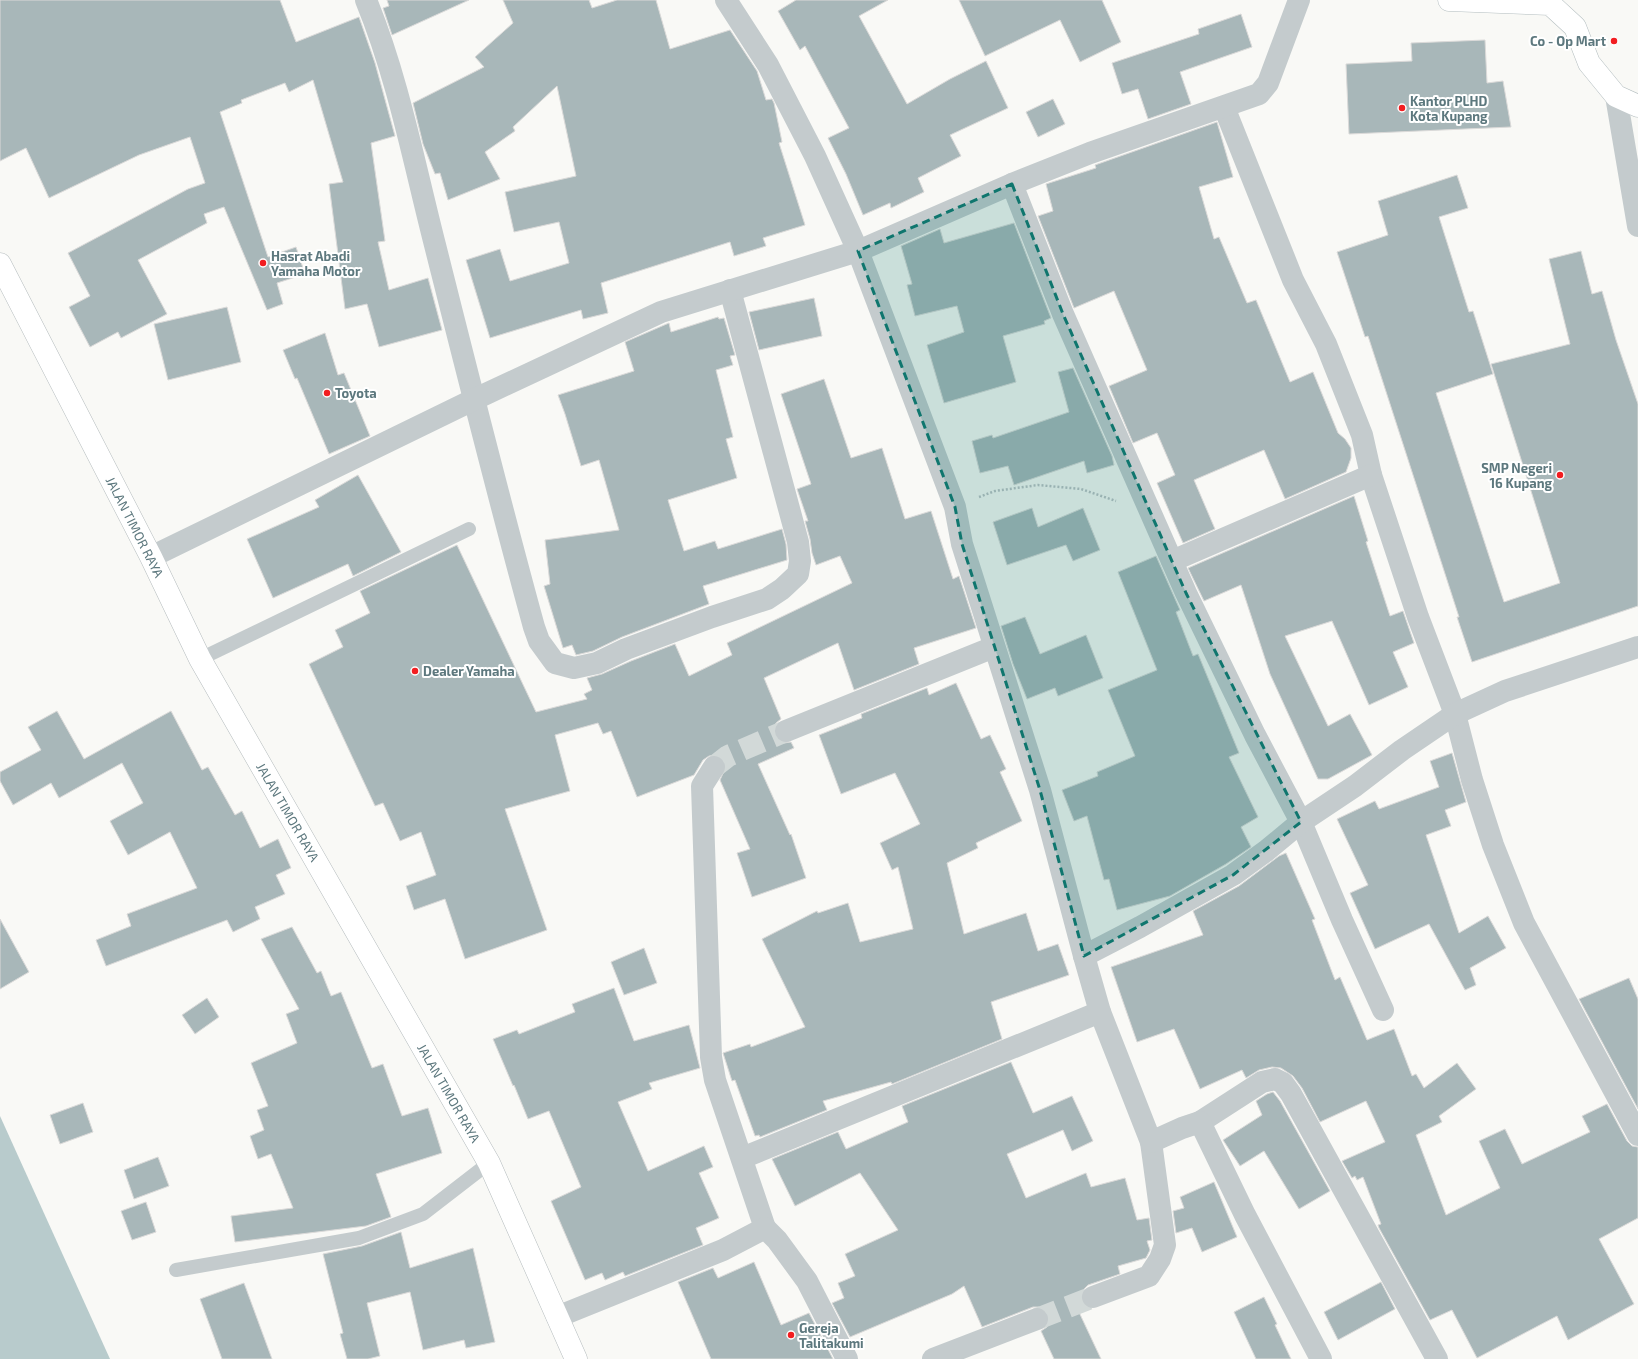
<svg xmlns="http://www.w3.org/2000/svg" width="1638" height="1359" font-family="'Exo 2',sans-serif">
	<style>
		.water { fill: #b8cbcc }
		.building { fill: #a8b7b9; stroke: #dbdad9 }
		.lines { fill: none; stroke-linecap: round; stroke-linejoin: round }
		.street-tunnel { stroke: #d2d9d8; stroke-width: 22; stroke-dasharray: 22 11; stroke-linecap: butt }
		.secondary-casing { stroke: #b4bec0; stroke-width: 23 }
		.highway-casing { stroke: #b5bcbe; stroke-width: 23 }
		.path { stroke: #bcc1c3; stroke-width: 2.5; stroke-dasharray: 2 2; stroke-linecap: butt }
		.lane { stroke: #c4cbcd; stroke-width: 14 }
		.street { stroke: #c4cbcd; stroke-width: 22 }
		.secondary { stroke: #fff; stroke-width: 22 }
		.highway { stroke: #fff; stroke-width: 22 }
		.marked { fill: #0f766e; fill-opacity: 0.2; stroke: #0f766e; stroke-width: 3; stroke-dasharray: 8 5; stroke-linejoin: round }
		.poi-dot { fill: #f21d20; stroke: #fff; stroke-width: 1.5 }
		.labels { text-anchor: middle; stroke-width: 4; stroke-linejoin: round; paint-order: stroke }
		.poi-label { font-size: 13px; font-weight: bold; fill: #5d787e; stroke: #fff; text-anchor: start }
		.street-label { font-size: 13px; fill: #5d787e; stroke: #fff }
	</style>
	<rect width="100%" height="100%" fill="#f9f9f6"/>
	<polygon class="water" points="0,1116 110,1359 0,1359"/>
	<g class="building">
		<polygon points="0,0 280,0 296,42 359,17 375,63 395,136 371,143 385,241 378,242 389,290 428,278 442,330 379,347 367,304 345,309 329,184 343,182 313,80 289,92 285,83 241,100 242,103 220,112 268,257 296,247 305,274 277,283 283,304 267,310 224,207 204,214 207,223 138,260 167,314 121,338 118,332 90,347 69,307 90,296 68,253 188,189 205,183 190,137 139,155 49,198 26,148 0,161"/>
		<polygon points="387,0 469,0 392,35 383,8 389,6"/>
		<polygon points="503,0 589,0 592,8 617,0 656,0 670,49 730,30 757,71 766,100 772,99 774,103 782,142 779,143 805,225 763,238 766,246 734,256 730,242 601,283 608,313 583,319 581,310 490,338 466,260 500,249 510,281 569,263 559,222 514,232 505,192 576,176 557,86 513,127 515,131 485,152 500,179 448,200 440,173 435,174 423,144 413,103 484,67 475,57 513,23"/>
		<polygon points="796,0 888,0 859,16 907,104 950,79 986,61 1008,108 950,135 961,156 918,178 924,192 891,208 890,203 863,215 846,174 828,138 849,128 805,46 800,50 778,11"/>
		<polygon points="959,0 1102,0 1121,42 1080,62 1060,20 985,56"/>
		<polygon points="1241,14 1252,47 1180,72 1191,104 1148,119 1138,89 1122,94 1112,63 1199,34 1198,29"/>
		<polygon points="1485,40 1487,83 1503,81 1511,127 1349,134 1346,64 1412,61 1411,43"/>
		<polygon points="1053,99 1065,124 1038,137 1026,112"/>
		<polygon points="1217,122 1233,177 1199,187 1214,239 1219,237 1247,303 1256,300 1290,382 1313,372 1338,433 1345,439 1351,448 1351,458 1346,472 1285,499 1264,450 1194,480 1215,529 1183,543 1157,483 1175,475 1157,433 1133,443 1109,386 1147,370 1114,291 1074,308 1038,216 1053,211 1046,184 1096,168 1095,165"/>
		<polygon points="1457,175 1468,208 1439,217 1469,312 1473,311 1493,374 1436,393 1504,602 1560,583 1491,364 1570,344 1549,259 1581,251 1592,294 1602,291 1616,340 1638,404 1638,606 1472,662 1457,617 1459,617 1368,336 1365,337 1337,252 1388,235 1378,201"/>
		<polygon points="1014,223 1051,318 1044,321 1045,324 1003,336 1016,382 944,403 927,345 964,332 957,306 915,316 907,285 912,284 901,246 940,229 944,243"/>
		<polygon points="814,298 822,336 759,350 749,312"/>
		<polygon points="227,307 241,362 168,380 154,324"/>
		<polygon points="718,317 719,319 724,318 735,355 730,356 733,365 716,370 733,437 726,439 737,478 668,500 684,551 715,541 718,549 782,529 786,544 787,560 703,586 709,604 622,637 593,651 576,655 572,645 563,648 544,586 550,584 545,540 619,530 599,460 581,466 565,414 558,395 634,371 625,342 669,323 671,332"/>
		<polygon points="325,333 338,375 344,373 370,436 329,454 297,378 295,379 283,350"/>
		<polygon points="1073,368 1112,456 1114,465 1087,473 1084,461 1014,485 1008,466 980,473 972,441 992,435 993,438 1069,412 1058,372"/>
		<polygon points="824,379 851,458 882,448 905,519 931,511 953,579 959,576 976,628 914,648 919,664 854,690 838,643 764,678 781,719 776,723 774,729 775,736 779,741 784,743 791,742 794,748 758,764 790,835 791,834 806,878 752,897 737,853 750,849 720,780 726,767 725,761 721,757 715,755 709,756 703,760 694,775 637,797 611,731 603,734 598,723 555,735 570,791 505,809 547,930 465,959 445,899 414,910 406,886 436,875 421,832 400,841 383,803 375,806 309,664 343,647 335,630 370,613 360,591 457,545 536,712 587,699 584,694 592,690 587,678 602,674 631,661 675,644 689,676 732,655 727,643 852,583 840,556 816,565 812,553 810,539 805,521 808,521 797,489 811,484 781,394"/>
		<polygon points="358,475 401,552 353,576 348,564 273,598 247,539 319,507 315,500"/>
		<polygon points="1354,496 1368,541 1366,542 1390,616 1403,611 1414,643 1393,652 1408,687 1369,705 1332,621 1285,636 1328,726 1350,714 1372,755 1328,779 1318,779 1270,674 1241,585 1204,601 1188,568"/>
		<polygon points="1032,508 1038,527 1083,508 1100,550 1073,561 1066,545 1007,565 993,522"/>
		<polygon points="1156,556 1180,610 1176,612 1193,656 1198,654 1239,753 1229,757 1258,817 1241,827 1251,847 1226,864 1170,896 1117,910 1109,879 1104,880 1087,816 1074,821 1062,790 1098,776 1097,772 1135,756 1108,690 1157,670 1118,572"/>
		<polygon points="1025,617 1040,654 1086,635 1103,678 1058,696 1055,688 1027,699 1013,664 1001,626"/>
		<polygon points="956,683 981,739 990,735 1006,769 1000,772 1022,821 976,843 978,848 947,863 964,934 1026,913 1038,951 1058,944 1069,975 991,1002 1002,1039 892,1084 891,1082 823,1101 827,1110 760,1137 759,1135 755,1136 735,1080 732,1081 723,1053 750,1044 751,1047 805,1027 762,939 817,911 818,913 848,903 860,942 913,929 898,867 892,870 880,843 920,824 895,773 841,794 819,735 862,718 861,714 927,688 929,695"/>
		<polygon points="57,711 84,759 171,711 202,770 208,767 235,815 242,811 260,848 278,839 291,868 276,875 285,894 255,907 260,919 233,932 227,920 106,966 96,940 131,926 127,914 197,888 170,832 128,855 110,821 143,803 122,763 59,798 51,783 13,805 0,781 0,772 41,750 28,727"/>
		<polygon points="1452,753 1466,802 1445,810 1451,826 1426,835 1459,933 1488,916 1506,948 1470,968 1476,985 1465,990 1429,924 1375,949 1350,893 1368,885 1337,819 1375,801 1379,809 1439,787 1430,761"/>
		<polygon points="1286,853 1315,919 1312,920 1335,980 1340,977 1367,1040 1394,1029 1412,1076 1416,1074 1424,1088 1457,1063 1476,1089 1439,1116 1442,1122 1416,1135 1446,1215 1500,1188 1479,1141 1505,1129 1522,1164 1590,1132 1582,1116 1607,1104 1627,1141 1632,1146 1638,1147 1638,1218 1599,1239 1634,1304 1568,1340 1557,1316 1477,1358 1452,1310 1430,1320 1379,1228 1378,1225 1381,1224 1363,1177 1357,1180 1355,1176 1352,1178 1342,1161 1385,1142 1366,1101 1320,1122 1302,1088 1293,1076 1281,1068 1272,1067 1259,1070 1246,1078 1242,1070 1200,1089 1174,1029 1137,1042 1111,967 1203,935 1193,911 1239,886 1279,856"/>
		<polygon points="0,919 29,972 0,989"/>
		<polygon points="292,927 317,973 321,971 331,996 341,992 372,1068 383,1064 402,1116 428,1108 442,1153 376,1174 391,1217 366,1226 235,1242 231,1216 293,1208 271,1154 258,1159 250,1136 264,1130 257,1110 268,1106 251,1063 297,1043 286,1014 299,1009 261,939"/>
		<polygon points="644,948 657,983 624,995 611,962"/>
		<polygon points="1629,978 1638,999 1638,1109 1579,999"/>
		<polygon points="614,988 634,1041 689,1025 700,1068 649,1083 652,1089 618,1102 648,1171 704,1146 713,1167 699,1173 719,1218 696,1228 703,1245 625,1276 623,1272 605,1280 602,1273 585,1280 551,1201 581,1187 549,1111 528,1119 514,1085 513,1086 493,1039 517,1030 519,1034 575,1012 572,1004"/>
		<polygon points="207,998 219,1017 195,1034 182,1015"/>
		<polygon points="1011,1062 1033,1113 1072,1096 1093,1141 1072,1151 1063,1130 1007,1154 1026,1198 1086,1173 1091,1187 1125,1178 1137,1220 1149,1218 1152,1240 1147,1241 1150,1250 1146,1258 1118,1266 1120,1274 1088,1285 1084,1289 1081,1295 1081,1302 1086,1307 1078,1310 1101,1359 1054,1359 1041,1331 1047,1327 1049,1321 1049,1315 1045,1310 1039,1307 1033,1307 982,1327 964,1286 952,1294 850,1337 832,1303 844,1298 838,1283 855,1276 845,1254 898,1230 860,1173 795,1206 772,1159 838,1132 846,1149 908,1122 902,1106"/>
		<polygon points="1273,1092 1280,1101 1330,1191 1299,1209 1264,1151 1240,1166 1223,1140 1262,1115 1256,1101 1267,1094"/>
		<polygon points="83,1103 93,1132 60,1144 50,1115"/>
		<polygon points="158,1157 169,1186 134,1199 124,1170"/>
		<polygon points="1214,1182 1237,1237 1202,1252 1192,1228 1176,1233 1173,1211 1184,1208 1180,1197"/>
		<polygon points="146,1202 156,1232 132,1240 121,1211"/>
		<polygon points="401,1232 410,1268 473,1248 495,1342 466,1348 464,1340 423,1350 410,1292 367,1303 380,1356 368,1359 347,1359 340,1334 343,1333 323,1254 362,1246"/>
		<polygon points="754,1262 781,1325 809,1313 833,1359 711,1359 678,1282 713,1268 718,1278"/>
		<polygon points="1381,1282 1395,1309 1338,1340 1324,1312"/>
		<polygon points="244,1283 272,1359 222,1359 200,1299"/>
		<polygon points="1264,1297 1277,1324 1275,1325 1291,1359 1256,1359 1234,1312"/>
	</g>
	<g class="lines">
		<g class="street-tunnel">
			<polyline points="714,767 728,756 786,731"/>
			<polyline points="1037,1319 1093,1297"/>
		</g>
		<g class="secondary-casing">
			<polyline id="secondary" points="1449,0 1550,4 1575,27 1589,63 1616,96 1638,106"/>
		</g>
		<g class="highway-casing">
			<polyline id="highway" points="0,264 151,557 200,659 489,1163 576,1359"/>
		</g>
		<polyline class="path" points="979,497 995,491 1038,485 1081,489 1116,501"/>
		<g class="lane">
			<polyline points="200,659 469,529"/>
			<polyline points="176,1270 359,1238 423,1214 489,1163"/>
		</g>
		<g class="street">
			<path d="M 366,0 C 398,78 414,163 435,245 C 467,372 499,500 534,627 L 539,641 L 555,663 L 574,668 L 597,663 L 626,649 L 712,617 L 767,599 L 782,589 L 798,574 L 800,561 L 798,542 L 730,290"/>
			<polyline points="726,0 768,65 815,156 858,251 955,507 962,544 1040,790 1084,956"/>
			<polyline points="1616,96 1638,226"/>
			<polyline points="1224,107 1293,280 1326,344 1362,435 1371,475 1418,617 1455,714 1472,780 1493,845 1524,923 1638,1135"/>
			<polyline points="1012,184 1063,314 1186,593 1255,735 1301,822 1342,920 1383,1010"/>
			<polyline points="151,557 473,400 661,312 858,251 1012,184 1090,153 1259,94 1268,83 1299,0"/>
			<polyline points="1172,561 1371,475"/>
			<polyline points="786,731 994,647"/>
			<polyline points="714,767 702,786 711,1057 715,1080 765,1228"/>
			<polyline points="1200,1122 1262,1082 1275,1079 1283,1083 1291,1094 1437,1359"/>
			<polyline points="742,1158 1100,1012"/>
			<polyline points="1093,1297 1149,1276 1160,1259 1165,1245 1151,1142"/>
			<polyline points="557,1317 723,1250 765,1228 777,1240 807,1281 847,1359"/>
			<polyline points="933,1359 1037,1319"/>
			<polyline points="1321,1359 1245,1215 1200,1122 1182,1128 1151,1142 1100,1012 1084,956 1140,927 1233,875 1266,851 1301,822 1355,786 1402,750 1455,714 1505,691 1638,647"/>
		</g>
		<use href="#secondary" class="secondary"/>
		<use href="#highway" class="highway"/>
	</g>
	<path class="marked" d="M 1012,184 L 1063,314 L 1186,593 L 1301,822 L 1233,875 L 1084,956 L 1040,790 L 962,544 L 955,507 L 858,251 Z"/>
	<g class="poi-dot">
		<circle cx="1614" cy="41" r="4"/>
		<circle cx="1402" cy="108" r="4"/>
		<circle cx="263" cy="263" r="4"/>
		<circle cx="327" cy="393" r="4"/>
		<circle cx="1560" cy="475" r="4"/>
		<circle cx="415" cy="671" r="4"/>
		<circle cx="791" cy="1335" r="4"/>
	</g>
	<g class="labels">
		<g class="poi-label">
			<text x="1606" y="46" text-anchor="end">Co - Op Mart</text>
			<text x="1410" y="106">Kantor PLHD<tspan x="1410" dy="15">Kota Kupang</tspan></text>
			<text x="271" y="261">Hasrat Abadi<tspan x="271" dy="15">Yamaha Motor</tspan></text>
			<text x="335" y="398">Toyota</text>
			<text x="1552" y="473" text-anchor="end">SMP Negeri<tspan x="1552" dy="15">16 Kupang</tspan></text>
			<text x="423" y="676">Dealer Yamaha</text>
			<text x="799" y="1333">Gereja<tspan x="799" dy="15">Talitakumi</tspan></text>
		</g>
		<g class="street-label">
			<text transform="translate(135 527) rotate(63)" y="5">JALAN TIMOR RAYA</text>
			<text transform="translate(288 812) rotate(60)" y="5">JALAN TIMOR RAYA</text>
			<text transform="translate(449 1093) rotate(60)" y="5">JALAN TIMOR RAYA</text>
		</g>
	</g>
</svg>
